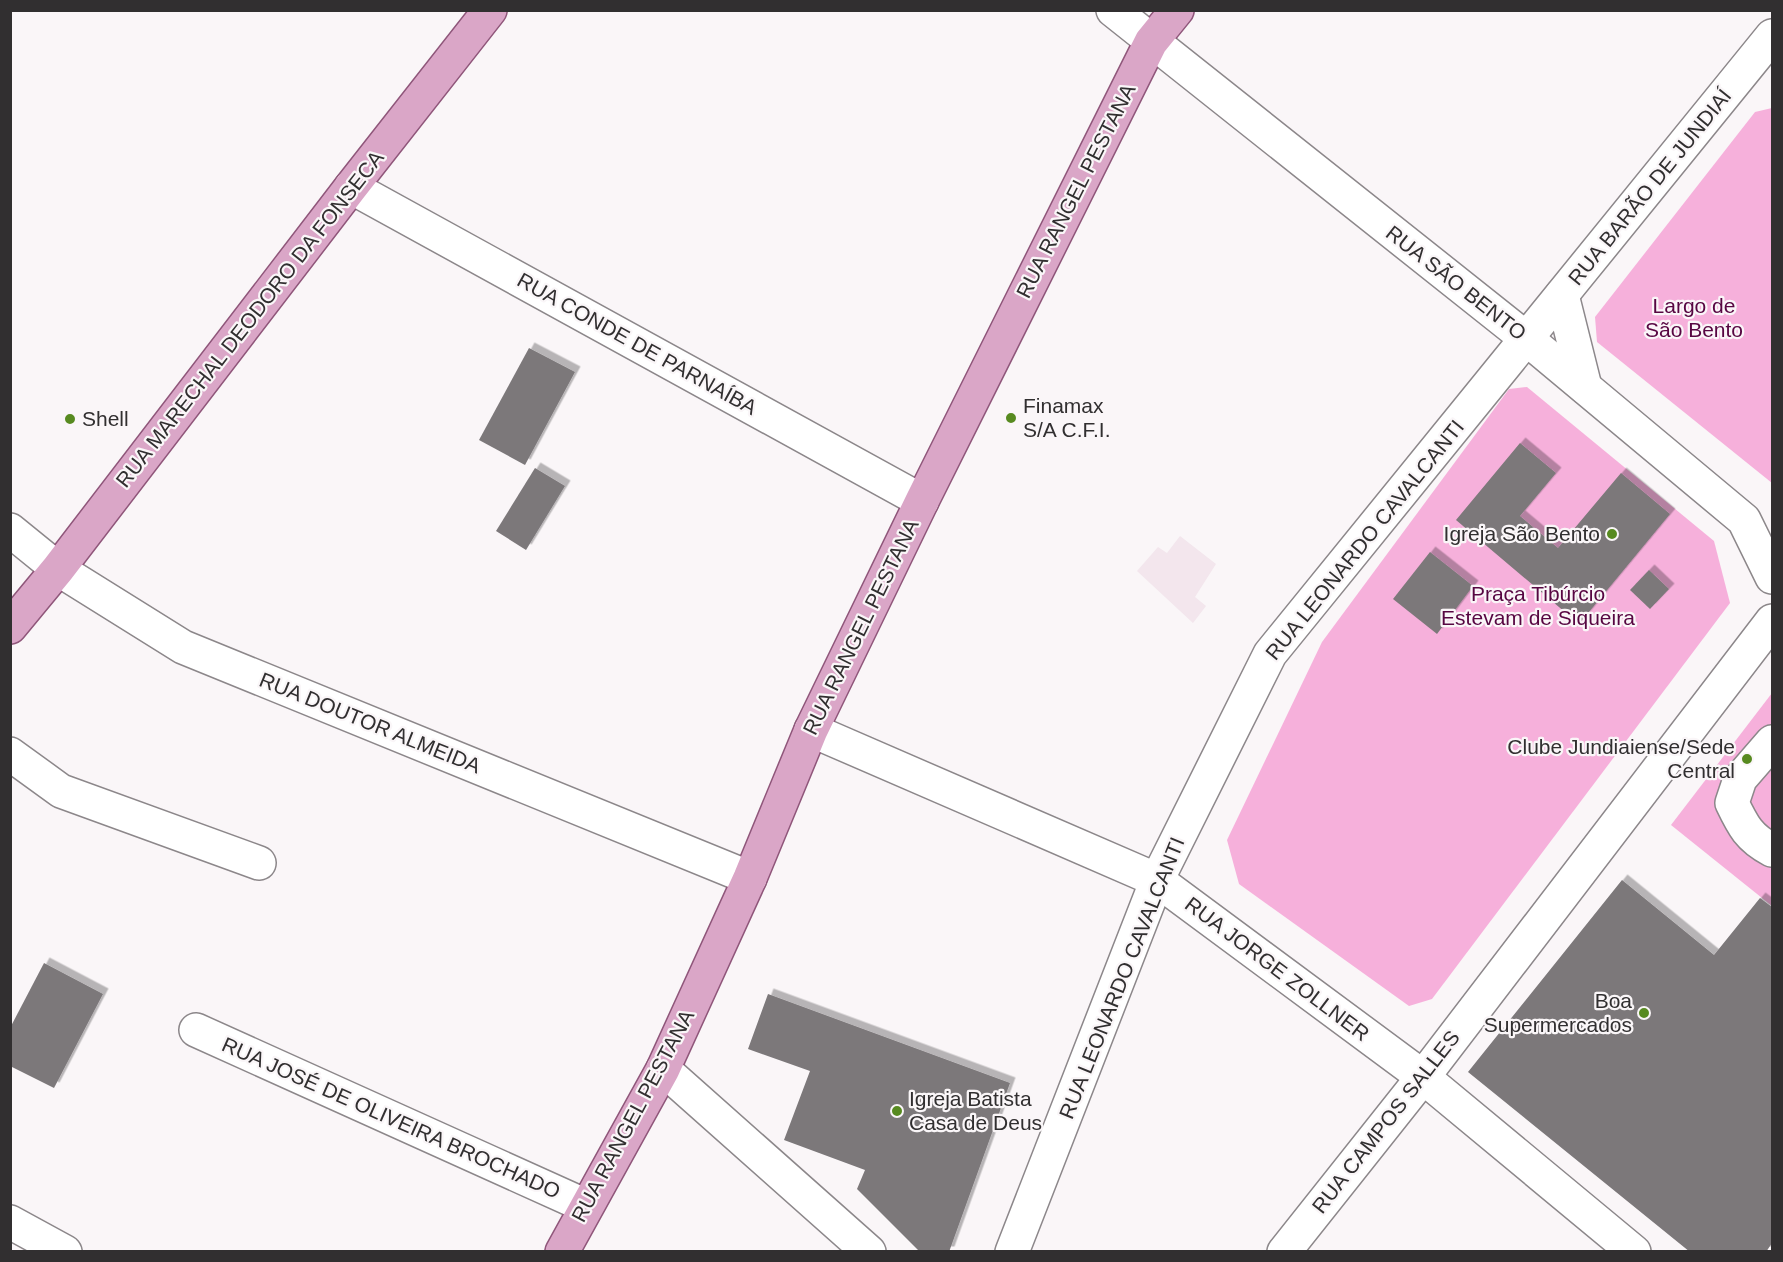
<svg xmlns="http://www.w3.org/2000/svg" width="1783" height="1262" font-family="Helvetica,sans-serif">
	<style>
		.built { fill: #f3e6ed }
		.green { fill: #f6b0db }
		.building { fill: #7c787a; filter: url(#shadow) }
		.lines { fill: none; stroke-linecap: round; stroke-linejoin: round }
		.minor-casing { stroke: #8c878a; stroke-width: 36 }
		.major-casing { stroke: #8f567a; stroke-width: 36 }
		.minor { stroke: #fff; stroke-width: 33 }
		.major { stroke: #daa6c7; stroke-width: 33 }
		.poi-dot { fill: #578a20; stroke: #faf6f8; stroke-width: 2 }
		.labels { text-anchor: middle; stroke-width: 4.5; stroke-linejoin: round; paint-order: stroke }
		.street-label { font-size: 21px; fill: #312f30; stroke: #faf6f8 }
		.park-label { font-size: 21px; fill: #570642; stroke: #faf6f8 }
		.poi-label { font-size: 21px; fill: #312f30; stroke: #faf6f8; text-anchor: start }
	</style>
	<defs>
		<filter id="shadow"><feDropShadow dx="5.5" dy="-5.5" stdDeviation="0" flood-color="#0004"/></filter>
	</defs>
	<rect width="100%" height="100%" fill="#faf6f8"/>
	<polygon class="built" points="1180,536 1216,564 1195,597 1206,606 1193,623 1137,571 1158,547 1167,553"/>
	<g class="green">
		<polygon points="1772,108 1772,483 1597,342 1595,317 1755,112"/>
		<polygon points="1527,387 1714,541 1730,603 1432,999 1409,1006 1239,884 1227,840 1322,642 1509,389"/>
		<polygon points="1772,693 1772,906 1671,825"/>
	</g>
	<g class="building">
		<polygon points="529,348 575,372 525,465 479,440"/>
		<polygon points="1520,443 1556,473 1520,516 1558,548 1621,473 1670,514 1579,624 1456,520"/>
		<polygon points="535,468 565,486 526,550 496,531"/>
		<polygon points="1430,552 1473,586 1437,634 1393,599"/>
		<polygon points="1649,570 1669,589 1650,609 1630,590"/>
		<polygon points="1622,880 1714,955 1760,898 1772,907 1772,1243 1766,1252 1690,1252 1468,1072"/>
		<polygon points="44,963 103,994 54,1088 10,1066 10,1028"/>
		<polygon points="768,994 1010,1083 949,1252 920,1252 857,1189 865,1170 784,1140 810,1071 748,1049"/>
	</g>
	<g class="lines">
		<g class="minor-casing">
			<g id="minor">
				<polyline points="1113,10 1527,339 1744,520 1772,577"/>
				<polyline points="351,187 922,501"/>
				<polyline points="1562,295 1585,387"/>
				<polyline points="10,530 58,569 183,647 750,878"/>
				<polyline points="811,730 1157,880 1423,1077 1634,1252"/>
				<path d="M 1772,742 L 1740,779 L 1732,803 C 1743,826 1749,838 1772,850"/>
				<polyline points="10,754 61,791 259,863"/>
				<polyline points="196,1030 586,1206"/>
				<polyline points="663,1069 869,1252"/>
				<polyline points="10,1222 65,1252"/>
				<polyline points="1012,1252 1157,880 1270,654 1772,36"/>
				<polyline points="1284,1252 1423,1077 1772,621"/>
			</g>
		</g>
		<g class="major-casing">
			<g id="major">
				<polyline points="10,627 58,569 351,187 490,10"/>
				<polyline points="562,1252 663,1069 750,878 811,730 922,501 1151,42 1177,10"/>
			</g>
		</g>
		<use href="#minor" class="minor"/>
		<use href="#major" class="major"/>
	</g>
	<g class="poi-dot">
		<circle cx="1011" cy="418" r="6"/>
		<circle cx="70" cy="419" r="6"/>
		<circle cx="1612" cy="534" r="6"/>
		<circle cx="1747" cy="759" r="6"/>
		<circle cx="1644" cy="1013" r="6"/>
		<circle cx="897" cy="1111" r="6"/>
	</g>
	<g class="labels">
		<g class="street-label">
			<text transform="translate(1650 187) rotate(-51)" y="7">RUA BARÃO DE JUNDIAÍ</text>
			<text transform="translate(1076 191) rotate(-63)" y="7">RUA RANGEL PESTANA</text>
			<text transform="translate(1456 283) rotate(38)" y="7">RUA SÃO BENTO</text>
			<text transform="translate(250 319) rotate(-52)" y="7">RUA MARECHAL DEODORO DA FONSECA</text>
			<text transform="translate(637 344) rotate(29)" y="7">RUA CONDE DE PARNAÍBA</text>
			<text transform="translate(1365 540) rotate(-51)" y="7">RUA LEONARDO CAVALCANTI</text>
			<text transform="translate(861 627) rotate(-64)" y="7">RUA RANGEL PESTANA</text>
			<text transform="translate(370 723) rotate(22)" y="7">RUA DOUTOR ALMEIDA</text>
			<text transform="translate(1277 969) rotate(37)" y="7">RUA JORGE ZOLLNER</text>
			<text transform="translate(1122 978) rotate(-68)" y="7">RUA LEONARDO CAVALCANTI</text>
			<text transform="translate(633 1116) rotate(-62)" y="7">RUA RANGEL PESTANA</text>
			<text transform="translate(391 1118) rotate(24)" y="7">RUA JOSÉ DE OLIVEIRA BROCHADO</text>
			<text transform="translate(1386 1122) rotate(-52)" y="7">RUA CAMPOS SALLES</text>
		</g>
		<g class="park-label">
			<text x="1694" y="313">Largo de<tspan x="1694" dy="24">São Bento</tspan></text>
			<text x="1538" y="601">Praça Tibúrcio<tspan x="1538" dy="24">Estevam de Siqueira</tspan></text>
		</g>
		<g class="poi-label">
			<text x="1023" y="413">Finamax<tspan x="1023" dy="24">S/A C.F.I.</tspan></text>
			<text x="82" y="426">Shell</text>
			<text x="1600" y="541" text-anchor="end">Igreja São Bento</text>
			<text x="1735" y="754" text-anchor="end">Clube Jundiaiense/Sede<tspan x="1735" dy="24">Central</tspan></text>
			<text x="1632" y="1008" text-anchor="end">Boa<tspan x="1632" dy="24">Supermercados</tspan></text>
			<text x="909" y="1106">Igreja Batista<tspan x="909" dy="24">Casa de Deus</tspan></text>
		</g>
	</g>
	<rect width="1783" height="1262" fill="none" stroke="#312f30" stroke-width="24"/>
</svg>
